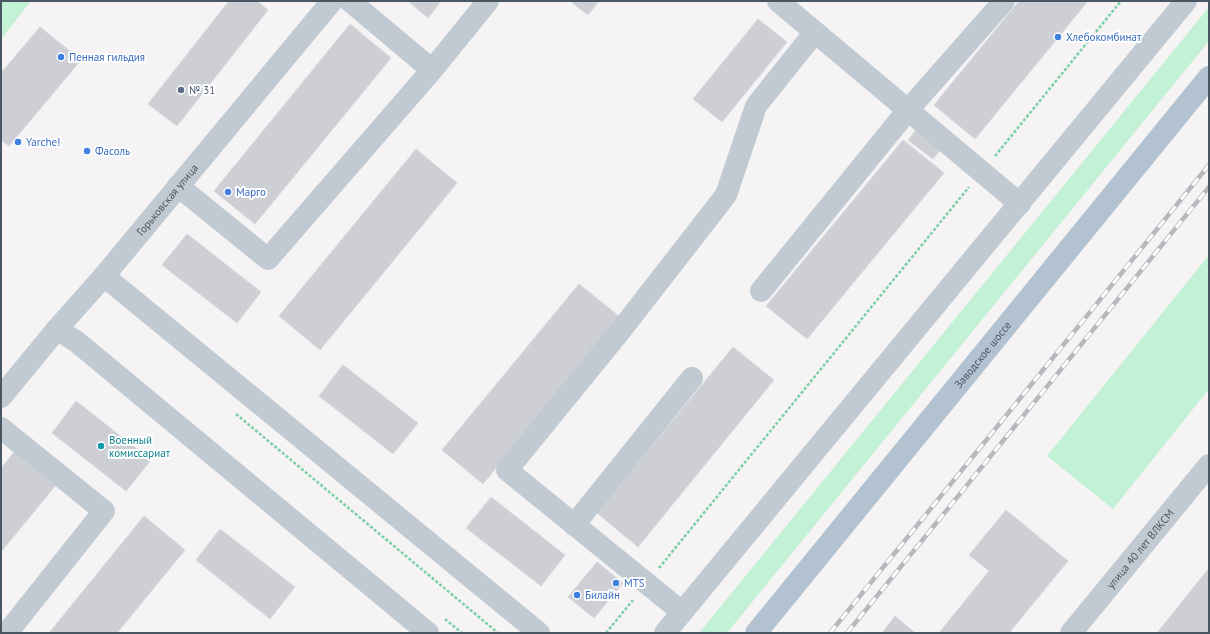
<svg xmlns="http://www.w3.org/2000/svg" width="1210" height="634" font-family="'PT Sans',sans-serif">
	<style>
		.green { fill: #c3f1d5 }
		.building { fill: #cdcfd5; stroke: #d7d9de }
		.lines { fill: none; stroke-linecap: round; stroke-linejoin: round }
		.path { stroke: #7ad0a6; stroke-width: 2.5; stroke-dasharray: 3 2; stroke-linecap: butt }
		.minor { stroke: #c1cad2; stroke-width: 22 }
		.major { stroke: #b3c2d1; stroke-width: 22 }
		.rail-casing { stroke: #b5b8bd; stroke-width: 4.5 }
		.rail { stroke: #fff; stroke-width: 3; stroke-dasharray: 9; stroke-linecap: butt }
		.shop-dot { fill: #3f7fe0; stroke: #fff; stroke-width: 1.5 }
		.service-dot { fill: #5c6f8a; stroke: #fff; stroke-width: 1.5 }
		.culture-dot { fill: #0f9aa8; stroke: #fff; stroke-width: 1.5 }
		.labels { text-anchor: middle; stroke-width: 4; stroke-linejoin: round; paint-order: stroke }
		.shop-label { font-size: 11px; fill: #366cbe; stroke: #fff; text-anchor: start }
		.service-label { font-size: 11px; fill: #4e5e75; stroke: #fff; text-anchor: start }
		.street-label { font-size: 11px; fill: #4a5661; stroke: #fff }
		.culture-label { font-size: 11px; fill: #0d838f; stroke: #fff; text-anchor: start }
	</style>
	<rect width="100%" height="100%" fill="#f5f3f3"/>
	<g class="green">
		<polygon points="1,1 31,1 1,39"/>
		<polygon points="1209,7 1209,41 727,633 699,633"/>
		<polygon points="1209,255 1209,389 1113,509 1047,456"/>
	</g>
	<g class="building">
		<polygon points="229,1 257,1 268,10 177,126 148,104"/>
		<polygon points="408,1 441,1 428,18"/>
		<polygon points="570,1 599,1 588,15"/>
		<polygon points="1019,1 1088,1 975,139 934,105"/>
		<polygon points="758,19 787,42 722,122 693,99"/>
		<polygon points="350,24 391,58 255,224 214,191"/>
		<polygon points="40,27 81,60 9,146 1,140 1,73"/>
		<polygon points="919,126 944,145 933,159 908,140"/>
		<polygon points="903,140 944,173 807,339 766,306"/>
		<polygon points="416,149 457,183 320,350 279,316"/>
		<polygon points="187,234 261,292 237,323 162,265"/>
		<polygon points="579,284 620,317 483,484 442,450"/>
		<polygon points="733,347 774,380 638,547 597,513"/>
		<polygon points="343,365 418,423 393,454 319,396"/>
		<polygon points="76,401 151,460 126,491 52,433"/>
		<polygon points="15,451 56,485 1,552 1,468"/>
		<polygon points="491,497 565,555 541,586 466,528"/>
		<polygon points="1006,510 1068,561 1009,633 939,633 989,571 969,555"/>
		<polygon points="144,516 185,550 117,633 49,633"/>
		<polygon points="220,529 295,587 270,619 196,560"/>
		<polygon points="597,562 623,583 594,618 568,597"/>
		<polygon points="1209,568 1209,633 1157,633"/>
		<polygon points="895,616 914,632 913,633 882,633"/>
	</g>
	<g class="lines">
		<g class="path">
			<polyline points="995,156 1121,1"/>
			<polyline points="236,414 498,633"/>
			<polyline points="659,568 969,187"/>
			<polyline points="445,619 462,633"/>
			<polyline points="606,633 633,600"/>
		</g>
		<g class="minor">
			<polyline points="350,1 432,70"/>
			<polyline points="778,1 1020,204"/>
			<polyline points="178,186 268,259 432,70 488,1"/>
			<polyline points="104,276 539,633"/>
			<polyline points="761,291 908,110 1004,1"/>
			<polyline points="57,329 77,342 428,633"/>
			<path id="s1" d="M 1,397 L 57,329 L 104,276 L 332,1"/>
			<polyline points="1,428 104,511 7,633"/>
			<polyline points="574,525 692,378"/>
			<polyline points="682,612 507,470 621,330 726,195 756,106 815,32"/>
			<polyline points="665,633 1186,1"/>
			<path id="s2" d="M 1071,633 L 1209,465"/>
		</g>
		<path class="major" id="s3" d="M 756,633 L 1209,77"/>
		<g class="rail-casing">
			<g id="rail">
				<polyline points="830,633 1209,165"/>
				<polyline points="847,633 1209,187"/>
			</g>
		</g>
		<use href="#rail" class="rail"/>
	</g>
	<g class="shop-dot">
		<circle cx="1058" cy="37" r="4"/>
		<circle cx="61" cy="57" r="4"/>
		<circle cx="18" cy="142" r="4"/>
		<circle cx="87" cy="151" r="4"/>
		<circle cx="228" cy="192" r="4"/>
		<circle cx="616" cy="583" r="4"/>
		<circle cx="577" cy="595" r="4"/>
	</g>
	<circle class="service-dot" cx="181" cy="90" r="4"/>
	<circle class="culture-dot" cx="101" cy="446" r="4"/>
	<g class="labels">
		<g class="shop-label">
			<text x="1066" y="41">Хлебокомбинат</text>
			<text x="69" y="61">Пенная гильдия</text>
			<text x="26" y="146">Yarche!</text>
			<text x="95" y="155">Фасоль</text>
			<text x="236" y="196">Марго</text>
			<text x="624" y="587">MTS</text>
			<text x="585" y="599">Билайн</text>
		</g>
		<g class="service-label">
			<text x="189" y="94">№ 31</text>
		</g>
		<g class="street-label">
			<text dy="4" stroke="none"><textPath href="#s1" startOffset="258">Горьковская улица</textPath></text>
			<text dy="4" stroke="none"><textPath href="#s3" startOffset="359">Заводское шоссе</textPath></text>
			<text dy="4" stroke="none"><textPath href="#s2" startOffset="109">улица 40 лет ВЛКСМ</textPath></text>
		</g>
		<g class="culture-label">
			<text x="109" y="444">Военный<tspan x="109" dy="13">комиссариат</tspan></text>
		</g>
	</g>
	<rect width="1210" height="634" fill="none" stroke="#4a5661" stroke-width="4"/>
</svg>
